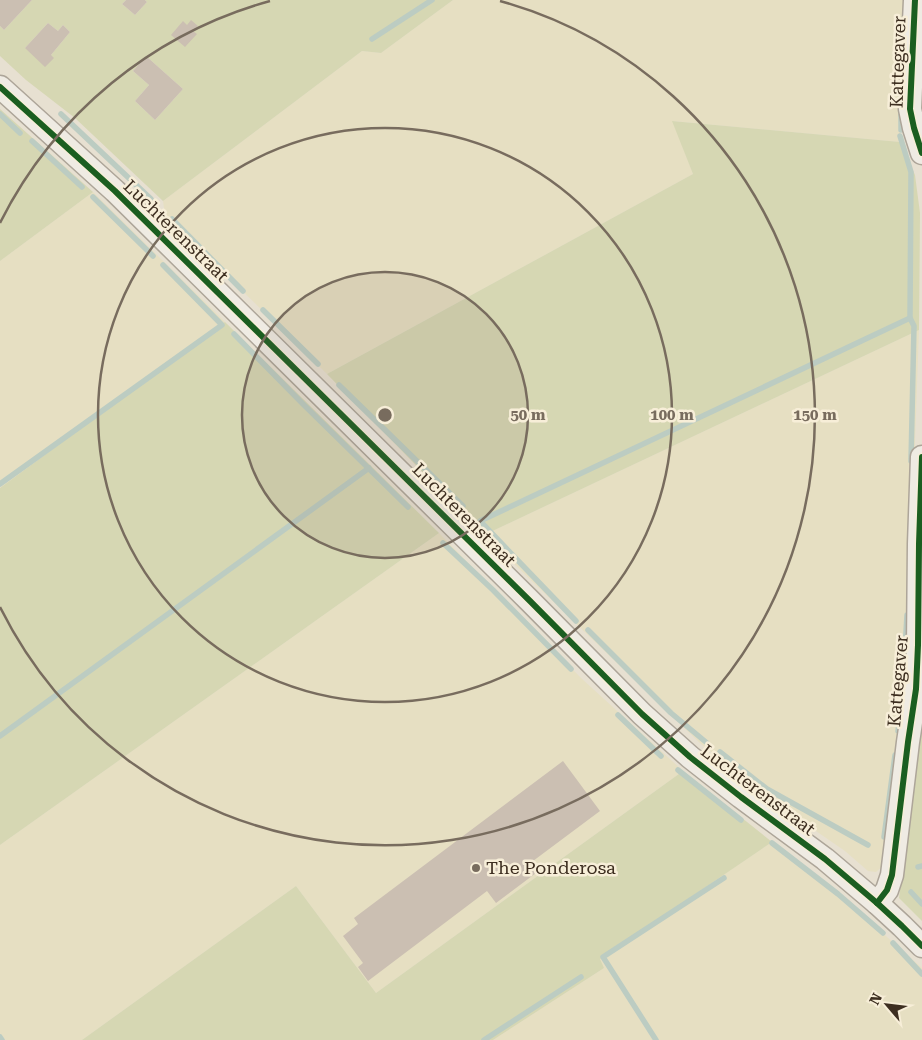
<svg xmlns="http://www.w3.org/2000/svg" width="922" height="1040" font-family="'Roboto Serif',serif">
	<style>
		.farmland { fill: #e6dfc2 }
		.green { fill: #d6d7b3; fill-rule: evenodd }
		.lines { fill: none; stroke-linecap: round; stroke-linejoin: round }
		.stream { stroke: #bcccc2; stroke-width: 5.5 }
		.building { fill: #cbbfb2 }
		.minor-casing { stroke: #ada599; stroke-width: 25 }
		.minor { stroke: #efebe3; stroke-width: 22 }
		.cycleway-casing { stroke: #f7eed8; stroke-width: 9 }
		.cycleway { stroke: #1b5e20; stroke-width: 6 }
		.ring { fill: none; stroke: #786c5e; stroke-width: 2.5 }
		.poi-dot { fill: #786c5e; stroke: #f7eed8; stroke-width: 2 }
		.labels { text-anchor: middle; stroke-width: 5; stroke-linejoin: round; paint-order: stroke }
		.street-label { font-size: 18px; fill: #3d2e20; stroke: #f7eed8 }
		.poi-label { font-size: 18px; fill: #3d2e20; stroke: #f7eed8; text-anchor: start }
		.centre { fill: #786c5e; stroke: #f7eed8; stroke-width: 2.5 }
		.ring-label { font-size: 15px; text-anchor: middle; font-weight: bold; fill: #786c5e; stroke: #f7eed8; stroke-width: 5; stroke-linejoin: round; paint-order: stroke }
	</style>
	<rect width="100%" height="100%" fill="#e7e0d1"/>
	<g class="farmland">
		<polygon points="453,0 905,0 900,142 673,121 693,174 327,374 165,215 163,201 362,51 381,53"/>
		<polygon points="93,192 225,322 0,488 0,261"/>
		<polygon points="919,330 906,693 883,866 876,872 868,871 845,851 784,809 701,744 484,535"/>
		<polygon points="439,533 581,678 683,771 376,993 296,886 82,1040 0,1040 0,845"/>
		<polygon points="772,842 833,889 922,968 922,1040 493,1040 604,968 599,959"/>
	</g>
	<g class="green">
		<path d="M 32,0 L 126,0 L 122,4 L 135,15 L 147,2 L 145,0 L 453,0 L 381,53 L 362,51 L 163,201 L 75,118 L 26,80 L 0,56 L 0,26 L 4,30 ZM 48,23 L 58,31 L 63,25 L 70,32 L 51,55 L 25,48 ZM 146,56 L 183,89 L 155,120 L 135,101 L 149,85 L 133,71 Z"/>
		<polygon points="0,109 93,192 0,261"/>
		<polygon points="672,121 900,142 915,175 920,213 919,330 484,535 327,374 693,174"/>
		<polygon points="225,322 439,533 0,845 0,488"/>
		<polygon points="922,723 922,921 899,898"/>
		<polygon points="683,771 772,842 600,959 604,968 493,1040 82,1040 296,886 376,993"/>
	</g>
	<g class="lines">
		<g class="stream">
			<polyline points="372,39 432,0"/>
			<polyline points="0,114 20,133"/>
			<polyline points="61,114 151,199"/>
			<polyline points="901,130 901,115"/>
			<polyline points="32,141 82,187"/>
			<polyline points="93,197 153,256"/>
			<polyline points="172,219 243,291"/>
			<polyline points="263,310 318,364"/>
			<polyline points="910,318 914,326 911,461"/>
			<polyline points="234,334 304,405 408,507"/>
			<polyline points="339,385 463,506"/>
			<polyline points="0,484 222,325 163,265"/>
			<polyline points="443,543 493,590 571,669"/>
			<polyline points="576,621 480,521 910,318 911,172 900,136"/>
			<polyline points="588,630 671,713 707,743"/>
			<polyline points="618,715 661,756"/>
			<polyline points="898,731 902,702 907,615"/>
			<polyline points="0,736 369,468"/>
			<polyline points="720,752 767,789 868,845"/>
			<polyline points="678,770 741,820"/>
			<polyline points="884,837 895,755"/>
			<polyline points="772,843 838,894 883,933"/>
			<polyline points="918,867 922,866"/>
			<polyline points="911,892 922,904"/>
			<polyline points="893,943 922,974"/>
			<polyline points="0,1037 2,1040"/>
			<polyline points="484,1040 581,977"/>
			<polyline points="656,1040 603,957 724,878"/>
		</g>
	</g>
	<g class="building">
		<polygon points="0,0 32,0 4,30 0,26"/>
		<polygon points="126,0 145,0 147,2 135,15 122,4"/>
		<polygon points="191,20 198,26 193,31 197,34 185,47 171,35 183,21 187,25"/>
		<polygon points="48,23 58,31 63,25 70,32 51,55 54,58 45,67 25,48"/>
		<polygon points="146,56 183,89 155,120 135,101 149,85 133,71"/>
		<polygon points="563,761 600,811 529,864 536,873 496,903 487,891 368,981 358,967 363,963 343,936 358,924 354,918"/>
	</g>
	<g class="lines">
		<g class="minor-casing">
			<g id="minor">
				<polyline points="915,0 910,109 914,128 922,153"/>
				<polyline points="0,87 115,191 530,601 642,714 690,757 741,797 825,859 877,903 902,926 922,946"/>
				<polyline points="877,903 887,890 892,875 908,742 916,689 918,645 919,544 922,457"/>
			</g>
		</g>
		<use href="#minor" class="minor"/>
		<g class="cycleway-casing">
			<g id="cycleway">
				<polyline points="915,0 910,109 914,128 922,153"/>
				<polyline points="0,87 115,191 530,601 642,714 690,757 741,797 825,859 877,903 902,926 922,946"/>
				<polyline points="877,903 887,890 892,875 908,742 916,689 918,645 919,544 922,457"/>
			</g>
		</g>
		<use href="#cycleway" class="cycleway"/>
	</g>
	<circle cx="385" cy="415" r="143" fill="#786c5e" fill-opacity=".12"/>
	<g class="ring">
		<circle cx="385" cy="415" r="143"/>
		<circle cx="385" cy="415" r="287"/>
		<path d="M0 223A430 430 0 0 1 270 1M500 1A430 430 0 1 1 0 607"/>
	</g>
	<circle class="poi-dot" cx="476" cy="868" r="5"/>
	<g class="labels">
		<g class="street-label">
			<text transform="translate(898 62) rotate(-88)" y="6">Kattegaver</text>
			<text transform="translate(176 231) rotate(44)" y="6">Luchterenstraat</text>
			<text transform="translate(464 515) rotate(45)" y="6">Luchterenstraat</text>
			<text transform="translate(898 681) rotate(-85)" y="6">Kattegaver</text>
			<text transform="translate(758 790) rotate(37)" y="6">Luchterenstraat</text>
		</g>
		<g class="poi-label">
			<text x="486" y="874">The Ponderosa</text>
		</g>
	</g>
	<circle cx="385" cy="415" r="8" class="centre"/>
	<g class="ring-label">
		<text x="528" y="420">50 m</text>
		<text x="672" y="420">100 m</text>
		<text x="815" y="420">150 m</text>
	</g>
	<g transform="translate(887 1005) rotate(298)" stroke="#f7eed8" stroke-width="4" paint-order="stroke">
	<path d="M0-4L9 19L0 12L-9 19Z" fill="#3d2e20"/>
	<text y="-8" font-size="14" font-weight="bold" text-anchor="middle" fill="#3d2e20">N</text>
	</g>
</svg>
